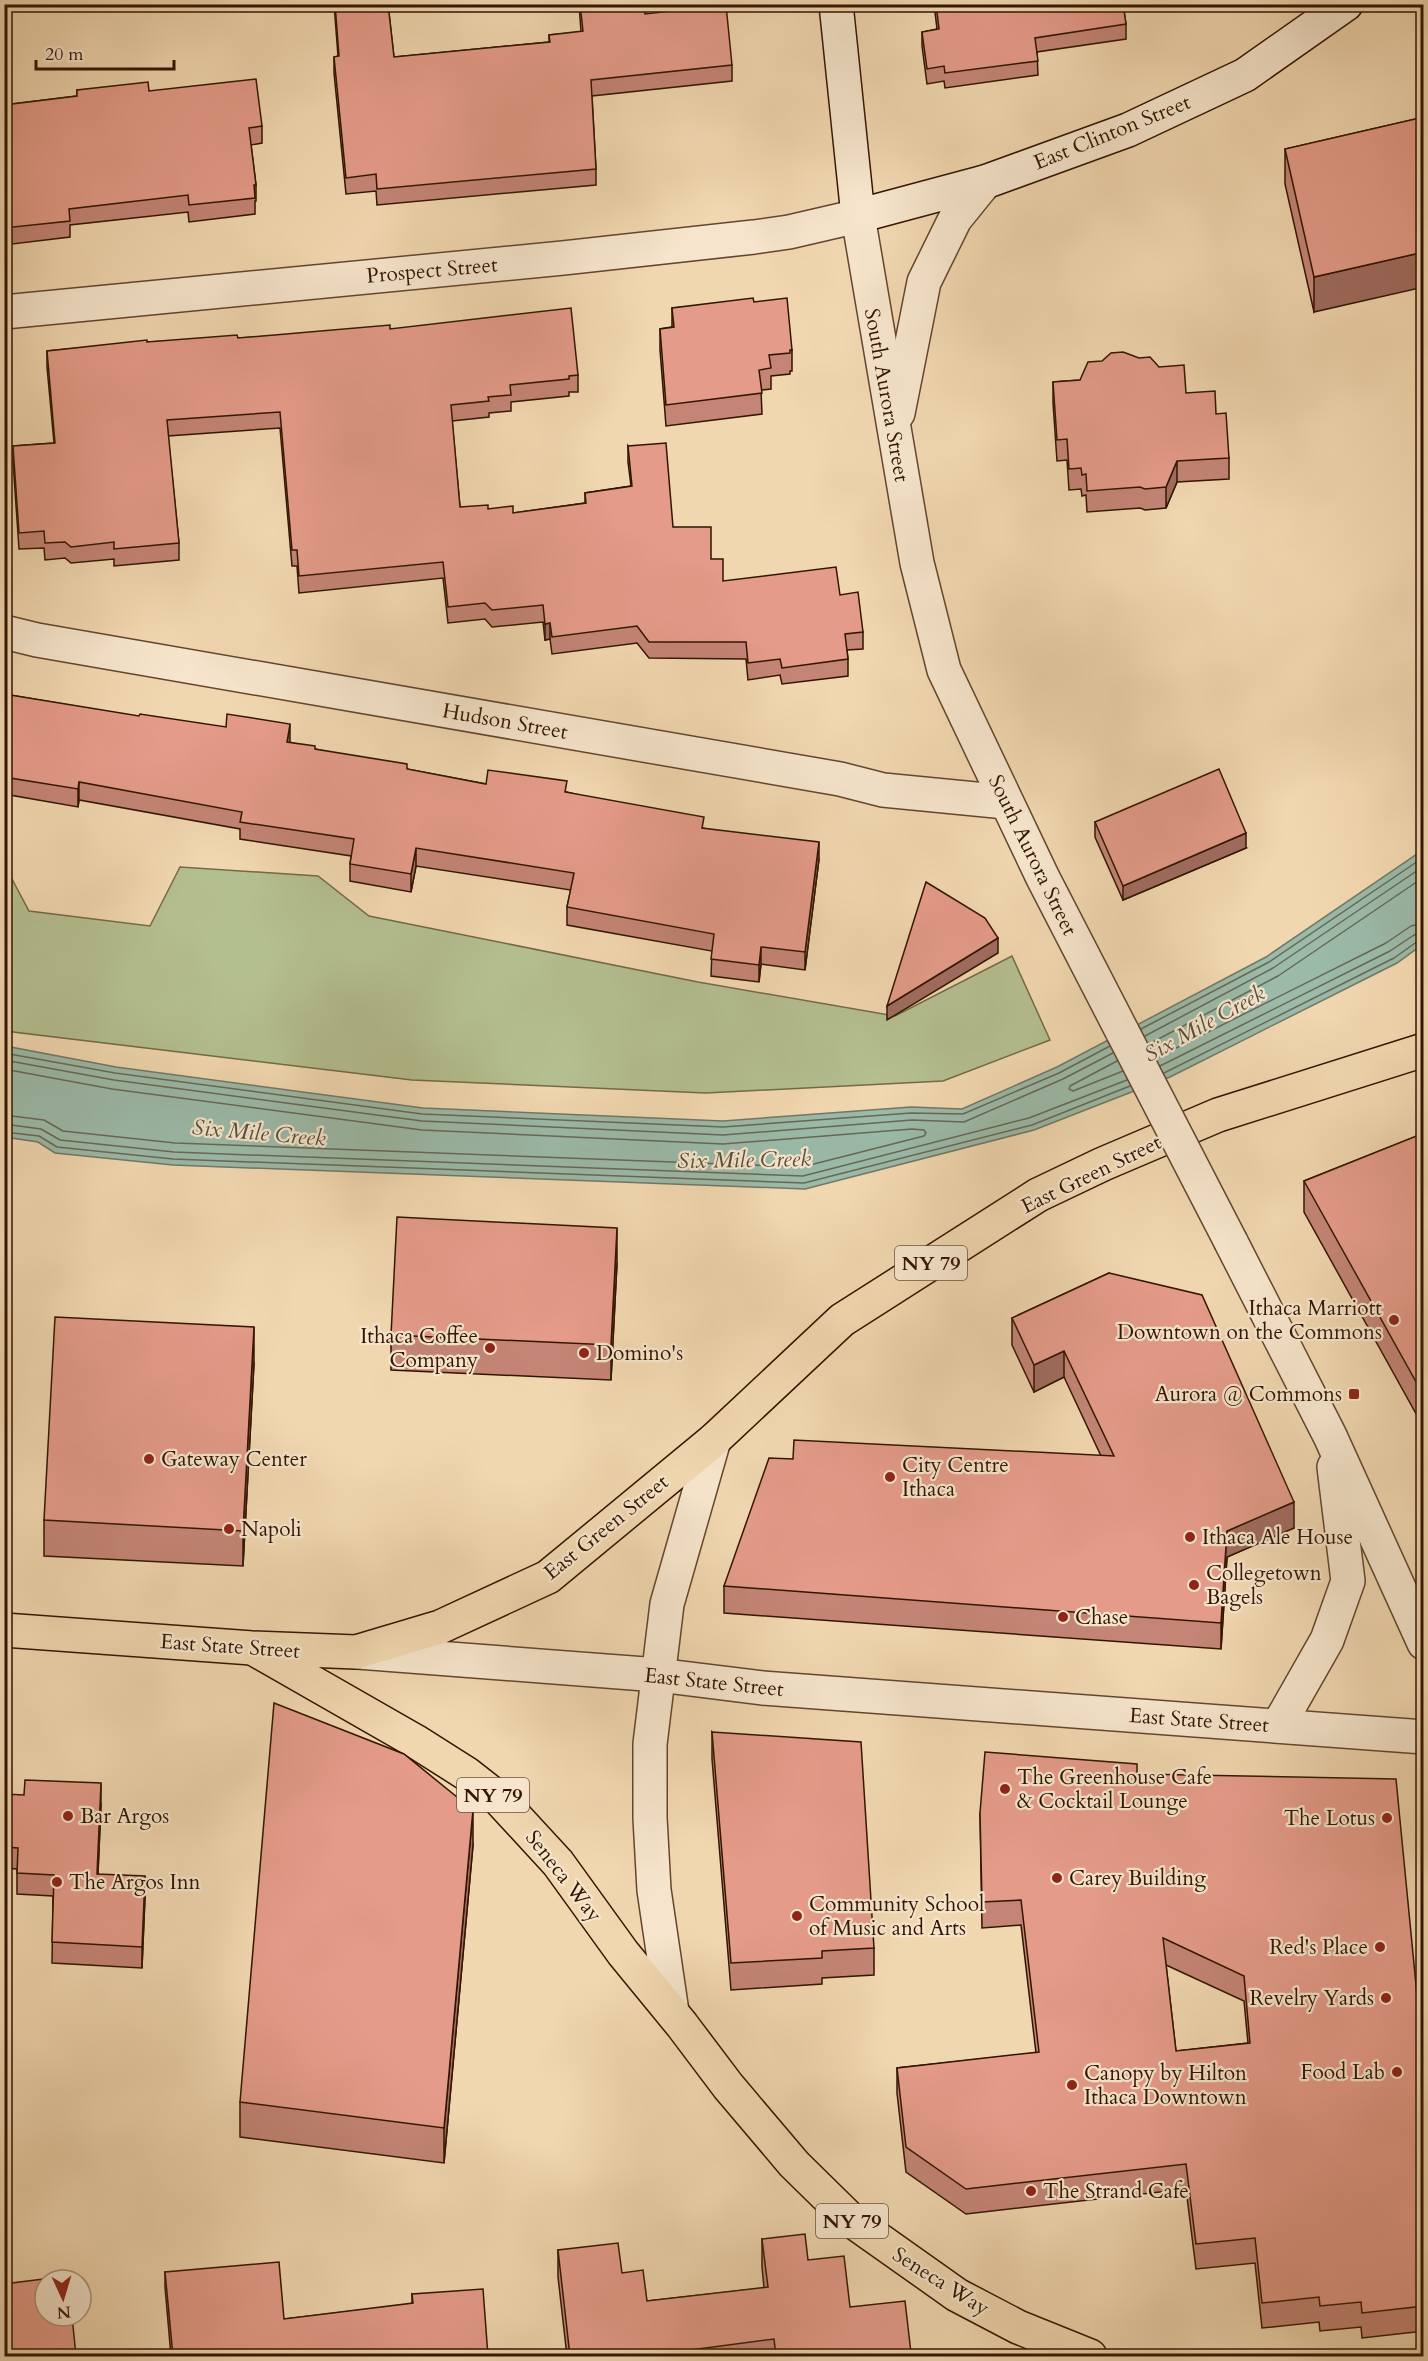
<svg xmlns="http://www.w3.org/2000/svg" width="1428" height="2361" font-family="Cardo,serif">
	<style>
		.green { fill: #b4bf90; stroke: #736a48; stroke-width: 1.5 }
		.water { fill: #9bbaa9; stroke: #717866; stroke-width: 1.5 }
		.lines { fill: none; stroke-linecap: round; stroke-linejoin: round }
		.shore { stroke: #666855; stroke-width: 1.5 }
		.minor-casing { stroke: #62462d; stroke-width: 36 }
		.tertiary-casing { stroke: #62462d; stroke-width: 36 }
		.secondary-casing { stroke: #321501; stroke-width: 36 }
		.trunk-casing { stroke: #321501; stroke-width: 36 }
		.minor { stroke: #f6e5cc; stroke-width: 33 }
		.tertiary { stroke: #f6e5cc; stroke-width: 33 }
		.secondary { stroke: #f6e5cc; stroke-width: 33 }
		.trunk { stroke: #f1d7b0; stroke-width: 33 }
		.tertiary-bridge-casing { stroke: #62462d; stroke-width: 36; stroke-linecap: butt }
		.tertiary-bridge { stroke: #f6e5cc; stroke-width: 33 }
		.wall { fill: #c48576; stroke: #321501; stroke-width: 1.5; fill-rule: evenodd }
		.shaded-wall { fill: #a06c60; stroke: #321501; stroke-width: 1.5 }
		.building { fill: #e49b89; stroke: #321501; stroke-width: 1.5; fill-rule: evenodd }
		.poi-dot { fill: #8f2418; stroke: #f6e5cc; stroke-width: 2 }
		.labels { text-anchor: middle; stroke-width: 4.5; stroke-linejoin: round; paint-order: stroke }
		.shield { fill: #f6e5cc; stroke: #6d533e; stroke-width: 1.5 }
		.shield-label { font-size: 20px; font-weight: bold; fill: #321501 }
		.street-label { font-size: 21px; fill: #321501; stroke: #f6e5cc }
		.poi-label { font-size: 21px; fill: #321501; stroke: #f6e5cc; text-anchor: start }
		.water-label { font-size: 22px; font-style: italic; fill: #574f3c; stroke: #f6e5cc }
	</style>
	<rect width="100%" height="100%" fill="#f1d7b0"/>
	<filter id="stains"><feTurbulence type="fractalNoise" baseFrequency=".00333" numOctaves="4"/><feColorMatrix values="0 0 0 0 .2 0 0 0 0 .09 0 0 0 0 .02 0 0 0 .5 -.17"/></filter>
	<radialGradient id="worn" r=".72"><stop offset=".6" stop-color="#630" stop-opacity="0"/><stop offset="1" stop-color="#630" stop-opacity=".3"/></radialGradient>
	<polygon class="green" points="4,864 29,911 150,926 180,867 318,876 369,916 698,982 895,1016 1012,956 1050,1040 943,1081 706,1093 412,1080 5,1031"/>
	<polygon class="water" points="1423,850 1423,944 1397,963 1170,1077 1034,1130 805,1189 173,1165 55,1153 38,1142 5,1137 5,1046 116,1067 423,1108 723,1121 911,1107 962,1109 1057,1067 1266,957"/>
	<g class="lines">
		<g class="shore">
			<polyline points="1141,1029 1269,962 1424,857"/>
			<polyline points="1145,1036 1273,968 1424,866"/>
			<polyline points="1149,1044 1278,976 1424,877"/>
			<polyline points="4,1053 115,1073 422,1114 723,1127 911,1113 963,1114 1059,1073 1110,1046"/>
			<polyline points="1156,1058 1386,943 1411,926 1424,923"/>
			<polyline points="4,1060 114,1080 422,1121 723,1135 912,1120 964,1122 1063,1079 1113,1053"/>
			<polyline points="1117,1061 1070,1086 1069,1089 1073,1091 1123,1071"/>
			<polyline points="1160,1066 1390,951 1414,935 1424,932"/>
			<polyline points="4,1069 112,1089 422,1130 723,1144 912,1129 924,1130 926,1133 924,1136 802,1167 175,1143 63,1131 44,1120 4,1115"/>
			<polyline points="1164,1073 1394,958 1418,941 1424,940"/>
			<polyline points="4,1124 41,1129 60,1140 174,1152 803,1176 1029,1118 1127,1080"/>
			<polyline points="4,1132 39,1136 57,1147 173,1159 804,1183 1032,1125 1130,1086"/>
		</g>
		<g class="minor-casing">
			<polyline id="minor" points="4,312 563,258 754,237 789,232 858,216"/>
		</g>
		<g class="tertiary-casing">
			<g id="tertiary">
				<polyline points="858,216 917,563 944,670 1043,878 1123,1033"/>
				<polyline points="898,413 924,282 955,219 985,182"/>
				<polyline points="4,632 37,640 840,779 883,790 1006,802"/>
				<polyline points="1231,1242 1330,1436 1424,1643"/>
				<polyline points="358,1652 658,1675 762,1688 1424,1737"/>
				<polyline points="1278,1726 1327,1640 1348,1581 1334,1467"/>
				<polyline points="672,2012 654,1890 650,1818 650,1744 667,1604 714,1440"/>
			</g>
		</g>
		<g class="secondary-casing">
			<polyline id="secondary" points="836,4 858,216 985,182 1128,130 1245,75 1346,4"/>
		</g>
		<g class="trunk-casing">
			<g id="trunk">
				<polyline points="4,1630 252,1648 356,1652 440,1627 548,1577 714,1440 842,1320 1038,1195 1103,1164 1218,1115 1424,1050"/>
				<polyline points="256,1650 415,1741 467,1774 499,1799 558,1863 623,1953 682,2025 728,2086 794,2164 851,2220 957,2295 1018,2327 1090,2356"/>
			</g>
		</g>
		<use href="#minor" class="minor"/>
		<use href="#tertiary" class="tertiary"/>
		<use href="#secondary" class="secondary"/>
		<use href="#trunk" class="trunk"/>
		<g class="tertiary-bridge-casing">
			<polyline id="tertiary-bridge" points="1123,1033 1231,1242"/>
		</g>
		<use href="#tertiary-bridge" class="tertiary-bridge"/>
	</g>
	<g class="wall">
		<polygon points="334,4 388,4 394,57 549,42 549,35 581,32 579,4 645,4 645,14 732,65 732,81 592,96 596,169 596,185 377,205 376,191 346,194 334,73 334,57 338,56"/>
		<polygon points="934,4 1123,4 1126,24 1126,39 1037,52 1038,75 945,88 944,81 927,84 922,46 922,32 937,29"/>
		<polygon points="77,90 149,91 262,126 262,143 251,145 256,185 256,201 255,201 255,214 189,222 188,212 70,225 70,237 4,245 4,105 77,96"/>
		<polygon points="1424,117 1314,312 1285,184 1285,149"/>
		<polygon points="754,302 792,350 792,371 790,371 790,374 771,376 771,389 761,390 762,414 666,426 660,350 660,329 672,327 672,308"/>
		<polygon points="390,329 578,375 578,392 569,392 569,396 511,402 511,411 489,413 489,417 452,421 460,507 488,509 513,513 585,503 585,493 631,486 628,462 628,446 673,527 711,559 723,581 840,595 863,632 863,649 847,650 848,659 848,676 782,684 780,675 748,680 746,659 649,658 637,643 552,654 550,639 545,640 543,622 492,627 485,619 448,623 443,578 299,593 297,566 292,566 280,428 168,436 179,543 179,560 114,566 114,559 71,563 65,558 45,560 44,548 19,549 13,462 13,446 54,443 47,367 47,351 147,342 238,338"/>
		<polygon points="1159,367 1186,393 1216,414 1229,458 1229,479 1177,482 1166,508 1145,510 1140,508 1087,512 1086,495 1082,496 1081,489 1069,490 1067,460 1057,461 1053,403 1053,382 1080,380"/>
		<polygon points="4,694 289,742 315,749 407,769 486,784 567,792 819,859 805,970 761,964 759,982 711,976 712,951 567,925 567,907 571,890 416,866 411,892 350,881 350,864 351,856 240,839 240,829 79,800 78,807 4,794"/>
		<polygon points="1095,822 1246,848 1123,900 1095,837"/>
		<polygon points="1424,1133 1424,1428 1304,1212 1304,1181"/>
		<polygon points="617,1263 611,1380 391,1370 391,1335"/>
		<polygon points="1109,1273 1294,1528 1227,1557 1221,1649 724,1613 724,1586 793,1459 1101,1456 1064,1377 1034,1392 1012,1345 1012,1318"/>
		<polygon points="254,1363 243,1566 44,1556 44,1520"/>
		<polygon points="712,1732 874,1948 874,1975 822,1978 822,1984 731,1990 712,1759"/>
		<path d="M 1137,1774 L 1424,2067 L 1424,2331 L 1362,2338 L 1361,2327 L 1320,2331 L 1319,2322 L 1262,2328 L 1255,2263 L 1196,2269 L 1186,2189 L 966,2214 L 906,2172 L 897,2093 L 897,2068 L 1036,2053 L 1021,1925 L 982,1928 L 980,1813 ZM 1166,1965 L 1244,2001 L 1248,2043 L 1176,2051 Z"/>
		<polygon points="4,1794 101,1804 98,1874 145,1897 142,1968 52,1963 53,1896 17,1894 17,1869 4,1868"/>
		<polygon points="473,1845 444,2163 240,2137 240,2102"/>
		<polygon points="762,2239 808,2260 850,2307 911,2353 911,2356 567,2356 558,2277 558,2250 622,2273 647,2301 764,2288 762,2267"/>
		<polygon points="165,2272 284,2319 412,2304 412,2294 488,2356 171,2356 165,2287"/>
	</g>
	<g class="shaded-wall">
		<polygon points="1424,252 1424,287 1314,312 1314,277"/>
		<polygon points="1177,461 1177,482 1166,508 1166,487"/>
		<polygon points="550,623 550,639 545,640 545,624"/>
		<polygon points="290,724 290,741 287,759 287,742"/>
		<polygon points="79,782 79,800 78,807 78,789"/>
		<polygon points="1246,833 1246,848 1123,900 1123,886"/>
		<polygon points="819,842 819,859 805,970 805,952"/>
		<polygon points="416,848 416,866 411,892 411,874"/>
		<polygon points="998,938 998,953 887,1020 887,1006"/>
		<polygon points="761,947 761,964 759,982 759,965"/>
		<polygon points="617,1228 617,1263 611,1380 611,1345"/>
		<polygon points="254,1327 254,1363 243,1566 243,1531"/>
		<polygon points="1064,1351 1064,1377 1034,1392 1034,1365"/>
		<polygon points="1294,1502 1294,1528 1227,1557 1221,1649 1221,1623 1227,1531"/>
		<polygon points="101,1783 101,1804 97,1895 97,1874"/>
		<polygon points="473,1810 473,1845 444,2163 444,2128"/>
		<polygon points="145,1876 145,1897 142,1968 142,1947"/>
	</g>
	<g class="building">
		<polygon points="335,4 388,4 394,57 550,42 549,35 583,31 580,4 645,4 645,14 726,5 732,65 591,80 596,169 377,189 376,174 346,178 334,57 339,56"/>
		<polygon points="936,4 1123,4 1126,24 1035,38 1038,61 945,73 944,66 927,69 922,32 939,29"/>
		<polygon points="256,79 262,126 249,128 256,185 254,185 255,198 189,205 188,195 69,209 70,221 4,228 4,105 77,96 77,90 148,82 149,91"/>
		<polygon points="1424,117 1424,252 1314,277 1285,149"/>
		<polygon points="753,298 754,302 787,298 792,350 790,350 790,353 769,355 771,368 759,370 762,393 666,405 660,329 674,327 672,308"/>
		<polygon points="571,308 578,375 569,376 569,379 510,385 511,395 488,397 489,401 451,405 460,507 488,505 488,509 513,506 513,513 586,503 585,493 632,486 628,446 666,443 673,527 711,527 711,559 723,559 723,581 836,567 840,595 858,592 863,632 845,634 848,659 782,668 780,659 748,663 746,642 649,642 637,626 552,637 550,623 545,624 543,605 492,610 485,603 448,607 443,562 299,576 297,550 292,550 280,412 167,420 179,543 114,549 114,542 71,547 65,542 45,543 44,531 19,533 13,446 55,443 47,351 147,340 147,342 237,335 238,338 390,325 390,329"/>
		<polygon points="1123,352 1139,358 1150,357 1159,367 1184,365 1186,393 1215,391 1216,414 1226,413 1229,458 1177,461 1166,487 1145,489 1140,487 1087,491 1086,474 1082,475 1081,468 1069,469 1067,439 1057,440 1053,382 1080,380 1088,362 1102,361 1111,353"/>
		<polygon points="4,694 139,716 140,714 226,727 227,714 290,724 287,742 315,746 315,749 407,764 407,769 486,784 488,770 567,781 565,792 704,817 702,828 819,842 805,952 761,947 759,965 711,959 714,934 567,907 574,873 416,848 411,874 350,864 354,839 240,822 242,812 79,782 78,789 4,777"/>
		<polygon points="1219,769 1246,833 1123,886 1095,822"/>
		<polygon points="926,882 985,918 998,938 887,1006"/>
		<polygon points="1424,1133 1424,1396 1304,1181"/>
		<polygon points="397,1217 617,1228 611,1345 391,1335"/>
		<polygon points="1109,1273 1202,1295 1294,1502 1227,1531 1221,1623 724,1586 769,1458 793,1459 794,1440 1114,1456 1064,1351 1034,1365 1012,1318"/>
		<polygon points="55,1317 254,1327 243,1531 44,1520"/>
		<polygon points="274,1703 404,1754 473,1810 444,2128 240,2102"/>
		<polygon points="712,1732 861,1742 874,1948 822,1951 822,1958 731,1963"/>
		<path d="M 985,1752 L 1137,1764 L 1137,1774 L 1396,1779 L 1424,2067 L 1424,2306 L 1362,2313 L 1361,2302 L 1320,2306 L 1319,2297 L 1262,2303 L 1255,2238 L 1196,2244 L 1186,2164 L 966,2189 L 906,2147 L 897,2068 L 1039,2052 L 1021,1900 L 982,1902 L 980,1813 ZM 1163,1938 L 1244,1976 L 1250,2043 L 1176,2051 Z"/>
		<polygon points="25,1780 101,1783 97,1874 145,1876 142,1947 52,1942 54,1875 17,1873 18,1848 4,1847 4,1794 24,1795"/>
		<polygon points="805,2234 808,2260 844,2256 850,2307 905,2301 911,2353 878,2356 776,2356 774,2339 645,2356 570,2356 558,2250 618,2243 622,2273 643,2270 647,2301 768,2287 762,2239"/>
		<polygon points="279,2262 284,2319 413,2303 412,2294 483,2289 488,2356 173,2356 165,2272"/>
		<polygon points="67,2276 68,2280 45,2280 45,2316 72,2316 76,2356 4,2356 4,2284"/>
		<polygon points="156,2354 156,2356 135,2356"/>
	</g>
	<g class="poi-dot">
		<circle cx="1394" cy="1320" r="6"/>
		<circle cx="490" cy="1348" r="6"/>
		<circle cx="584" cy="1353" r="6"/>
		<rect x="1348" y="1388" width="12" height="12" rx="3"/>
		<circle cx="149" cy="1459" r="6"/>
		<circle cx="890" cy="1477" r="6"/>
		<circle cx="229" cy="1529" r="6"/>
		<circle cx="1190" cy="1537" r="6"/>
		<circle cx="1194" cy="1585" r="6"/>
		<circle cx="1063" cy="1617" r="6"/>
		<circle cx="1005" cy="1789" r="6"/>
		<circle cx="68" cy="1816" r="6"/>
		<circle cx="1387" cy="1818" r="6"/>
		<circle cx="1057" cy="1878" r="6"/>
		<circle cx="57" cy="1882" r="6"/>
		<circle cx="797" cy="1916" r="6"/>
		<circle cx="1380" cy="1947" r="6"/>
		<circle cx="1386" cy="1998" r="6"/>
		<circle cx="1397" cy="2072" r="6"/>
		<circle cx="1072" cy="2085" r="6"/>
		<circle cx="1031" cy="2191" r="6"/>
	</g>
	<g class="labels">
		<g class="shield">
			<rect x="895" y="1246" width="72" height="34" rx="4.5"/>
			<rect x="457" y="1778" width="72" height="34" rx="4.5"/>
			<rect x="816" y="2204" width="72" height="34" rx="4.5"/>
		</g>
		<g class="shield-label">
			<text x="931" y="1270">NY 79</text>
			<text x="493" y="1802">NY 79</text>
			<text x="852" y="2228">NY 79</text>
		</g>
		<g class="street-label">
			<text transform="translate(1112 132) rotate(-22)" y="7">East Clinton Street</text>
			<text transform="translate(432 270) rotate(-5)" y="7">Prospect Street</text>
			<text transform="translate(887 395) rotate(80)" y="7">South Aurora Street</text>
			<text transform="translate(505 721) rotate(10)" y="7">Hudson Street</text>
			<text transform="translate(1033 855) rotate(64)" y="7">South Aurora Street</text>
			<text transform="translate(1091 1174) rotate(-26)" y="7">East Green Street</text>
			<text transform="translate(606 1527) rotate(-39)" y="7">East Green Street</text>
			<text transform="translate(230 1646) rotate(4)" y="7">East State Street</text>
			<text transform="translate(714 1682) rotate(6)" y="7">East State Street</text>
			<text transform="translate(1199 1720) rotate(4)" y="7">East State Street</text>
			<text transform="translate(564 1876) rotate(52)" y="7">Seneca Way</text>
			<text transform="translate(941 2281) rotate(32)" y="7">Seneca Way</text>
		</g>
		<g class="poi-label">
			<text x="1382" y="1315" text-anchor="end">Ithaca Marriott<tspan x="1382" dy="24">Downtown on the Commons</tspan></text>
			<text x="478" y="1343" text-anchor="end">Ithaca Coffee<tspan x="478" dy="24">Company</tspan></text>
			<text x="596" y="1360">Domino's</text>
			<text x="1342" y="1401" text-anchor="end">Aurora @ Commons</text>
			<text x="161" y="1466">Gateway Center</text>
			<text x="902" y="1472">City Centre<tspan x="902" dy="24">Ithaca</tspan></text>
			<text x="241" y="1536">Napoli</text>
			<text x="1202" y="1544">Ithaca Ale House</text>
			<text x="1206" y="1580">Collegetown<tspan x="1206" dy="24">Bagels</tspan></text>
			<text x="1075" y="1624">Chase</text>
			<text x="1017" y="1784">The Greenhouse Cafe<tspan x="1017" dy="24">&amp; Cocktail Lounge</tspan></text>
			<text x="80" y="1823">Bar Argos</text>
			<text x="1375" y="1825" text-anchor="end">The Lotus</text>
			<text x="1069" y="1885">Carey Building</text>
			<text x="69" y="1889">The Argos Inn</text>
			<text x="809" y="1911">Community School<tspan x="809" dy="24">of Music and Arts</tspan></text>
			<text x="1368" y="1954" text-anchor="end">Red's Place</text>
			<text x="1374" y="2005" text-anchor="end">Revelry Yards</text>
			<text x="1385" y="2079" text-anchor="end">Food Lab</text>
			<text x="1084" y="2080">Canopy by Hilton<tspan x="1084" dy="24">Ithaca Downtown</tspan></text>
			<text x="1043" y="2198">The Strand Cafe</text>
		</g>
		<g class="water-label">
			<text transform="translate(1204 1023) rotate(-29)" y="8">Six Mile Creek</text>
			<text transform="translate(259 1132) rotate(5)" y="8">Six Mile Creek</text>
			<text transform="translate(744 1159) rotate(-1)" y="8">Six Mile Creek</text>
		</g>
	</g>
	<rect width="1428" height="2361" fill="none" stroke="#f1d7b0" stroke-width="24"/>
	<rect x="6" y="6" width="1416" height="2349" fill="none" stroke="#321501" stroke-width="3"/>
	<rect x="12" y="12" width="1404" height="2337" fill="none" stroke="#321501" stroke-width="1.5"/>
	<g transform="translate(63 2298) rotate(176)"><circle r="28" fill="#f6e5cc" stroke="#a8927b" stroke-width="1.5"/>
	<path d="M0-4.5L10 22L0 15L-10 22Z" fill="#8f2418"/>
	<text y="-9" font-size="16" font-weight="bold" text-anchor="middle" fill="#321501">N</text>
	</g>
	<path d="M36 60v9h138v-9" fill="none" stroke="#321501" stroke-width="3"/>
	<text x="45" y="60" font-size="18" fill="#321501" stroke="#f6e5cc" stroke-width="4.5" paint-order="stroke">20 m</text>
	<rect width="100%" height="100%" filter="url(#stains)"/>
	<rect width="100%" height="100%" fill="url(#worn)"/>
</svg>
